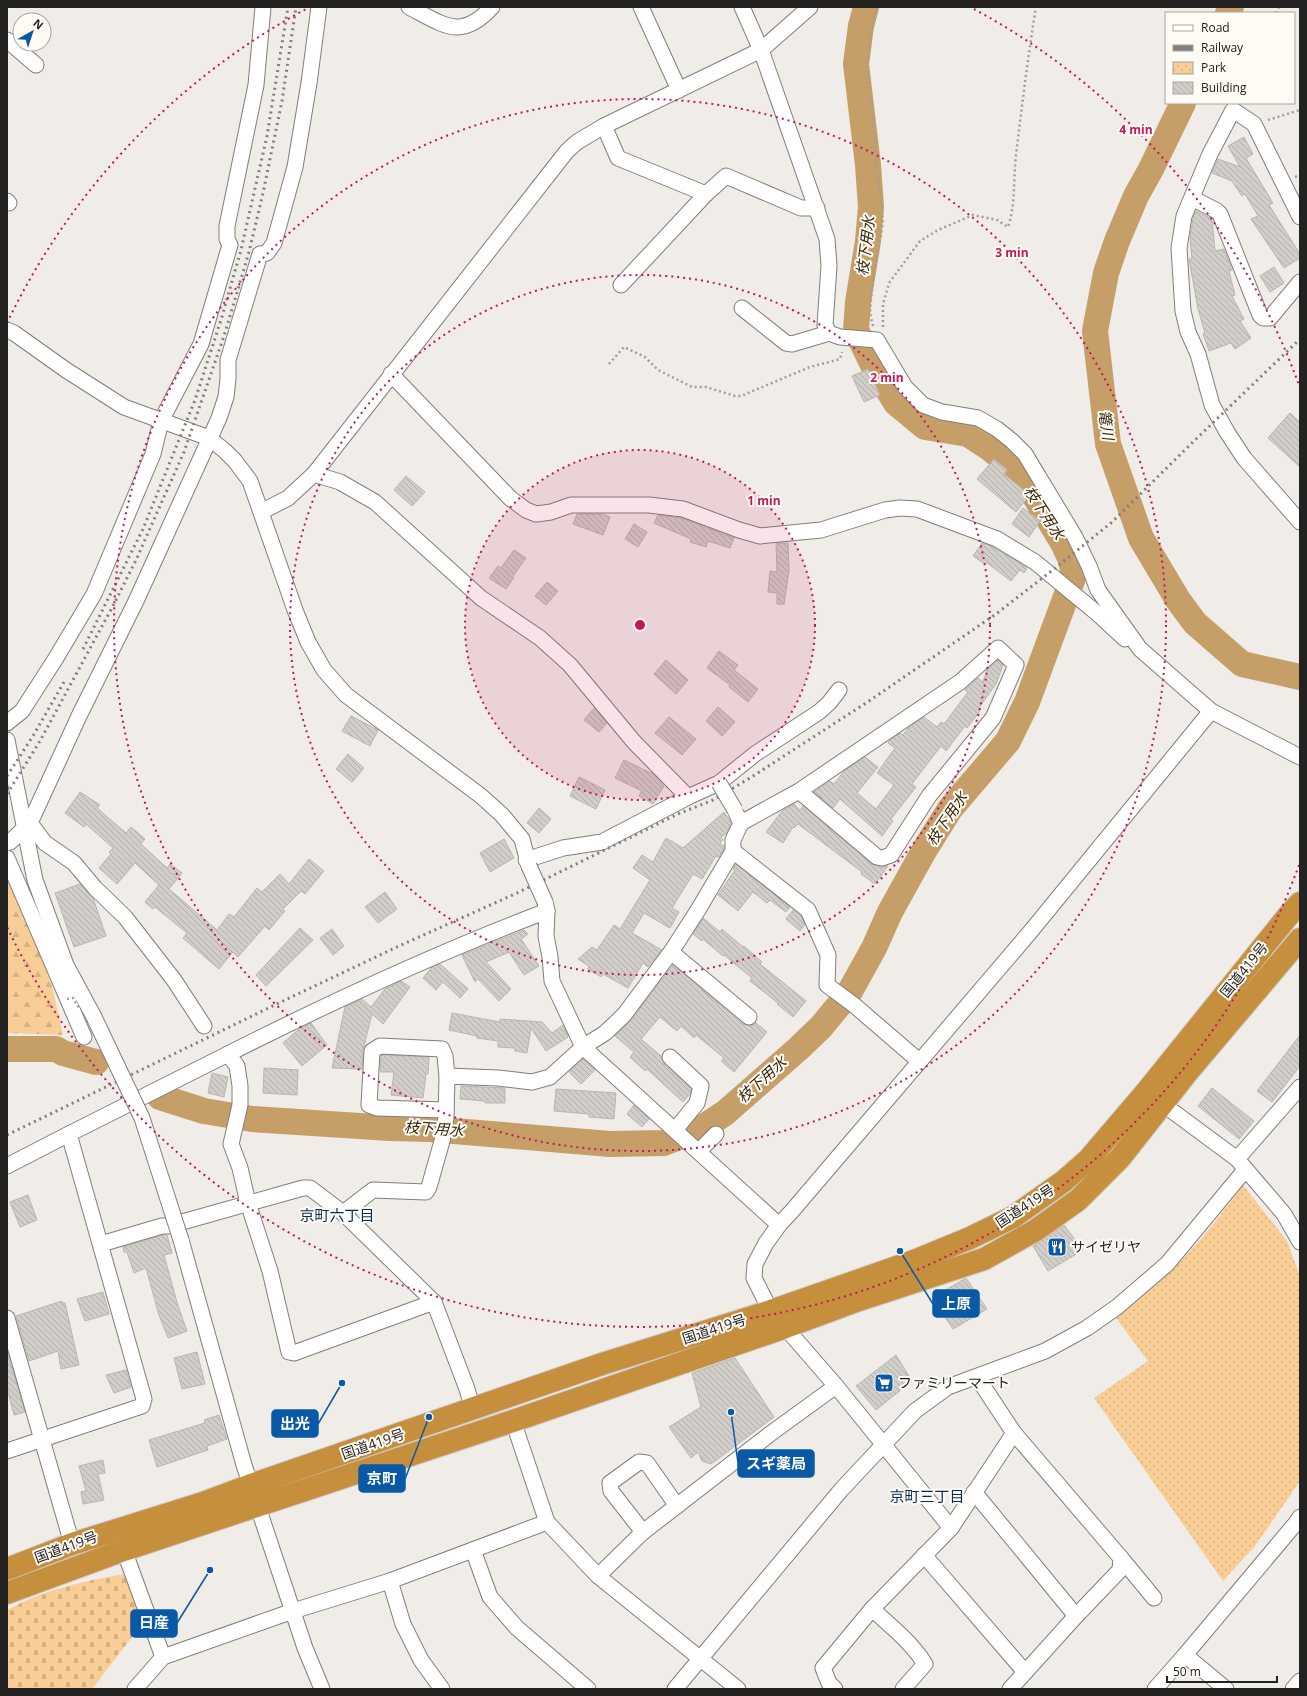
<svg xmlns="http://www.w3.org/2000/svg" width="1307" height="1696" font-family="'Open Sans','Noto Sans JP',sans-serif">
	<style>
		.forest { fill: url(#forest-firs) }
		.cemetery { fill: url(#cemetery-stones) }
		.park { fill: url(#park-dots) }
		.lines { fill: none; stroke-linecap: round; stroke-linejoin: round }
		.river { stroke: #c69e67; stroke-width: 26 }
		.building { fill: url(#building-back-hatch); stroke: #b9b5b0 }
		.minor-casing { stroke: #827e7a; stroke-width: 17 }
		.highway-casing { stroke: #cacaca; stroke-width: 24 }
		.path { stroke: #a19e9a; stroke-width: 2.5; stroke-dasharray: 2 3; stroke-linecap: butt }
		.minor { stroke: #fff; stroke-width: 15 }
		.highway { stroke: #c68f3d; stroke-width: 22 }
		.rail { stroke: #817e7c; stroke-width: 3; stroke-dasharray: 2 4; stroke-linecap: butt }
		.minor-bridge-casing { stroke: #827e7a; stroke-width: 17; stroke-linecap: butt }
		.path-bridge { stroke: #a19e9a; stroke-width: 2.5; stroke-dasharray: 2 3; stroke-linecap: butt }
		.minor-bridge { stroke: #fff; stroke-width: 15 }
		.ring { fill: none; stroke: #c2185b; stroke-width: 2; stroke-dasharray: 2 4 }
		.labels { text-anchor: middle; stroke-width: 4; stroke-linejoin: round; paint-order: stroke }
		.street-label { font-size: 14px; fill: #242221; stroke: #fefaf4 }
		.poi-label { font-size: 14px; fill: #242221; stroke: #fefaf4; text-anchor: start }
		.water-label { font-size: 15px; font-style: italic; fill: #38270e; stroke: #fefaf4 }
		.neighbourhood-label { font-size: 15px; fill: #092c52; stroke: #fefaf4 }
		.centre { fill: #c2185b; stroke: #fefaf4; stroke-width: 2 }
		.ring-label { font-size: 12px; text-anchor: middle; font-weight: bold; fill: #c2185b; stroke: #fefaf4; stroke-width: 4; stroke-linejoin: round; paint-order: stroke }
		.leader { fill: none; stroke: #0959a7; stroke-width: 1.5 }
		.callout-dot { fill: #0959a7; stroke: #fefaf4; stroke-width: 1.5 }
		.callout { fill: #0959a7; stroke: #0959a7; stroke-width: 1.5 }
		.callout-label { font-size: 15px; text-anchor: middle; font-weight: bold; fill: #fff }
	</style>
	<defs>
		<pattern id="forest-firs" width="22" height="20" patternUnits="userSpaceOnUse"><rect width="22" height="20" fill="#f8ce96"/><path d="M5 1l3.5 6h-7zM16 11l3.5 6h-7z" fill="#d4b181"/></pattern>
		<pattern id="cemetery-stones" width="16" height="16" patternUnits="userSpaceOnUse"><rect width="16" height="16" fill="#f8ce96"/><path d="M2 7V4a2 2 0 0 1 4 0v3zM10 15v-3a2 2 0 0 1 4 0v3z" fill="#d4b181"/></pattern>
		<pattern id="park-dots" width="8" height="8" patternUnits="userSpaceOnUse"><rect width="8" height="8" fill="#f8ce96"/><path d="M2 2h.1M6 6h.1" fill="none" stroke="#d4b181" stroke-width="1.8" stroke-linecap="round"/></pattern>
		<pattern id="building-back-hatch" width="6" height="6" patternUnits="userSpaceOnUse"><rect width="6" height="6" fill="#d1cdc8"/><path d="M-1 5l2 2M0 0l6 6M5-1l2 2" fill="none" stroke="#b3b0ac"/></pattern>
	</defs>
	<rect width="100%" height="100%" fill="#f0ece7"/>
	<polygon class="forest" points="7,864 52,986 63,1035 7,1033"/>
	<path class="cemetery" d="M 124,1574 L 127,1576 L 147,1637 L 132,1637 L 92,1689 L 7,1689 L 7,1610 C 43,1590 84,1581 124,1574 Z"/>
	<path class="park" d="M 1243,1185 L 1287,1241 L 1300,1276 L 1300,1481 L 1255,1546 L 1223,1581 L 1094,1398 L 1148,1361 L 1113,1314 C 1129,1302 1148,1291 1163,1278 C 1193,1251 1219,1218 1243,1185 Z"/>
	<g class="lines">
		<g class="river">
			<polyline points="1228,13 1231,7"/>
			<polyline points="1183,103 1151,169 1136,196 1117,241 1106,273 1095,331 1108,444 1141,538 1178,600 1195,623 1242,664 1300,677"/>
			<polyline points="7,1049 56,1049 63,1053 96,1062"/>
			<polyline points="160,1097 204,1111 252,1119 390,1128 430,1129 610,1144 664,1143 702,1128 725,1113 798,1049 821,1027 849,993 874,948 890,912 925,849 950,809 1008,741 1027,702 1074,575 1071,560 1063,543 1031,490 1004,460 988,447 968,434 925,427 896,403 875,369 856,330 858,302 868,241 871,207 868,165 856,64 861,26 866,7"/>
		</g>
	</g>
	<g class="building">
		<polygon points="1244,137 1253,154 1246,158 1273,203 1269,205 1300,254 1300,258 1284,268 1251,219 1258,216 1245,194 1242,196 1232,181 1212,173 1218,159 1240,167 1228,146"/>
		<polygon points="1196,211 1212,219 1215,251 1224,249 1232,270 1229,271 1235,295 1232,296 1244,319 1240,321 1251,338 1235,349 1231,343 1209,351 1203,334 1205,333 1198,309 1189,259 1192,259 1190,238 1193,218"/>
		<polygon points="1274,267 1284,283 1270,292 1260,276"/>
		<polygon points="868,369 880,395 864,402 852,376"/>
		<polygon points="1290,413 1300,422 1300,467 1268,438"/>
		<polygon points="994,459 1007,470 1004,474 1030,495 1016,512 977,479"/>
		<polygon points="406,476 425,492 412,506 394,490"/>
		<polygon points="1023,508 1040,521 1029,537 1012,524"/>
		<polygon points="577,514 602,514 610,517 603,535 573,524"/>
		<polygon points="658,515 681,518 734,538 730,548 708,541 706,547 690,542 691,539 654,523"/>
		<polygon points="634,524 647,532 638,547 625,539"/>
		<polygon points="776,543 788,543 789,570 784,604 777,604 777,593 768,592 770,571 777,572"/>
		<polygon points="982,543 993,547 1027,568 1024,573 1020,570 1011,581 986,562 985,564 973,556"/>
		<polygon points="514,550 526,558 513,576 514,577 506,589 489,578 498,566 501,568"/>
		<polygon points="547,582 558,591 546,605 535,596"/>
		<polygon points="719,651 738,665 734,670 758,689 748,702 729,687 730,685 707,668"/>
		<polygon points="666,660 688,680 676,694 654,674"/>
		<polygon points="998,660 1003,665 996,684 978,709 980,711 967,728 965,726 946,751 941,746 912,784 916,787 891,819 893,821 882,836 840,799 833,808 814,792 830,781 834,784 844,771 865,757 878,767 857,793 876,809 894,785 877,773 895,748 888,743 890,740 900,733 903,735 908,728 924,717 937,727 941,722 944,724 968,692 965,690 978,678 983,682 987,670"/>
		<polygon points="718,707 735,722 722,736 706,721"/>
		<polygon points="594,708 607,723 599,732 584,720"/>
		<polygon points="351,716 378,730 370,746 342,731"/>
		<polygon points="669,717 696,739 682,755 655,733"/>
		<polygon points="348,754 364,768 352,782 336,769"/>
		<polygon points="624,760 653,774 664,786 653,804 639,796 642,791 615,778"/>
		<polygon points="579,777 605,790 596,809 570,796"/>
		<polygon points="80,792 100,805 97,808 126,833 131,827 145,839 141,844 167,868 170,864 182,873 169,889 217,930 229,914 234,917 257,888 262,892 280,874 289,884 309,859 324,871 305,894 301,891 283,909 285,911 269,930 265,926 238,957 233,952 219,969 183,938 187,933 155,907 153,909 145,902 159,885 135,863 117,884 99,868 111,854 109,852 113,848 86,824 84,827 65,813"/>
		<polygon points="794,804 800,810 803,806 872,864 880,867 888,866 875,884 861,874 862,872 798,824 794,828 793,827 783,843 766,832 782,811"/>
		<polygon points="539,808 551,819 539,833 527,823"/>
		<polygon points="724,812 731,823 727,833 721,837 723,840 720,843 724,846 724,849 719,857 716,856 702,879 693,874 672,908 679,912 670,928 644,913 632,933 662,950 648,967 643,963 628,988 603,974 601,977 588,969 589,966 578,959 592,947 597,950 614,925 620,929 650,880 633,868 642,855 653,862 666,838 683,848"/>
		<polygon points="504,839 514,858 490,872 480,853"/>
		<polygon points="736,864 790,907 786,912 770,900 767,903 753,892 738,911 718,895 735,870 733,869"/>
		<polygon points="80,884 93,898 106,936 74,947 55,893"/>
		<polygon points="385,892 397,909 378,923 365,907"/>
		<polygon points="793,910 801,916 805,925 800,931 786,919"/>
		<polygon points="703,918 720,932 722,929 743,947 744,946 762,962 760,964 806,1001 793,1017 777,1004 778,1003 750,981 752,978 724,955 723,956 703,939 702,941 693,934"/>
		<polygon points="300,928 313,940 266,986 256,975"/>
		<polygon points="332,929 344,946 333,955 320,938"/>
		<polygon points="524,930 528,934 521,939 539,966 524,975 509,952 486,962 511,989 499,1001 478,979 475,982 462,955"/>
		<polygon points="440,964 468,989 460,998 443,982 436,990 423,978 432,967"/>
		<polygon points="673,965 743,1024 752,1026 756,1023 767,1032 734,1072 721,1061 724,1058 696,1035 694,1038 681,1026 677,1031 660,1017 641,1039 661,1056 664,1064 691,1089 690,1094 683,1102 647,1069 645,1071 630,1057 634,1052 615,1036 631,1020"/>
		<polygon points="401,981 410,987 383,1024 372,1014 363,1050 362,1069 332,1068 345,1007 362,999 371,1007 385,989"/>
		<polygon points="452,1013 500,1022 500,1019 542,1022 552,1033 563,1025 568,1037 546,1051 531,1028 527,1053 515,1051 515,1048 498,1047 498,1041 477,1038 477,1036 449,1030"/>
		<polygon points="311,1023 327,1045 302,1066 283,1043 299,1029"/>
		<polygon points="1300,1035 1300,1066 1272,1102 1257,1091"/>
		<polygon points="382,1055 429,1057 428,1074 426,1074 423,1098 391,1095 394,1072 381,1072 381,1070 380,1070 381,1056"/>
		<polygon points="583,1059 595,1070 581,1084 569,1072"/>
		<polygon points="264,1068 298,1070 297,1095 263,1093"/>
		<polygon points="212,1073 228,1077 224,1097 208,1093"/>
		<polygon points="461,1086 505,1088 505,1103 485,1103 485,1101 460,1099"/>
		<polygon points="1212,1088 1254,1121 1239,1139 1198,1106"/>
		<polygon points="556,1089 616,1093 614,1119 589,1117 589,1114 554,1111"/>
		<polygon points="634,1105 649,1119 642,1127 627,1114"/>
		<polygon points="28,1195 37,1220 20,1227 10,1202"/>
		<polygon points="1064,1225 1083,1250 1048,1271 1033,1246"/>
		<polygon points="163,1235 167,1235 172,1253 164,1255 178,1306 187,1331 168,1338 159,1315 146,1268 134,1273 127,1252 124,1252 123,1247"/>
		<polygon points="966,1278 987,1309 953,1329 932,1298"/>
		<polygon points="103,1292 109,1314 85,1321 77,1299"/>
		<polygon points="62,1301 62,1303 65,1303 79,1365 61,1369 58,1351 29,1361 16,1316"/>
		<polygon points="7,1351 25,1412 14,1415 7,1388"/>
		<polygon points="197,1352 205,1384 182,1389 174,1358"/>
		<polygon points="896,1355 912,1381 876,1410 856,1386"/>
		<polygon points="735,1358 774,1417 711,1464 702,1461 698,1452 691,1458 669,1427 701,1407 692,1373"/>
		<polygon points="126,1370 131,1387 114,1393 106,1375"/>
		<polygon points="219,1415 227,1439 207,1446 208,1450 157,1467 149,1440 205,1423 204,1420"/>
		<polygon points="103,1460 105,1473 98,1474 104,1500 83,1504 81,1492 86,1491 79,1466"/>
	</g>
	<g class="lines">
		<g class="minor-casing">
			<g id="minor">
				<path d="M 409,7 C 444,25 461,41 492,7"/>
				<polyline points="641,7 679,90"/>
				<polyline points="742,7 761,50 827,239 829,266 825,325 829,333 840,337 877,340 905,387 923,405 942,412 978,418 997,429 1012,441 1025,454 1075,537 1089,566 1098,590 1140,649 1211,711 1300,757"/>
				<polyline points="7,40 36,65"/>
				<polyline points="604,126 618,158 706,194 726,176 801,208 817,208"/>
				<polyline points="1192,198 1217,211 1220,214 1260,315 1263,318 1270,318 1300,282"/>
				<polyline points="7,201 9,203"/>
				<polyline points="1300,217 1254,124 1233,110 1210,154 1184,216 1179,248 1183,311 1188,332 1198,354 1212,405 1227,432 1244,458 1300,522"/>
				<polyline points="621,285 706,194"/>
				<polyline points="742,308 786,343 792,344 829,333"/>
				<polyline points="7,330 14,333 66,370 124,407 209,438 225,451 235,461 250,481 295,610 308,642 324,670 346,695 481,796 502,815 522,839 529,866"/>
				<polyline points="391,374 510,498 526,510 536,514 551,512 571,505 649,505 683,509 739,530 760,536 821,530 885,510 900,508 917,509 997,539 1035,562 1098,614 1125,639"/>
				<polyline points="314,474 567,151 577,142 604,126 761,50 810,7"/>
				<polyline points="261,512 288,498 314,474 340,482 375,502 481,598 540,638 570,665 634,742 688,797 719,783 755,754 819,712 829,703 839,690"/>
				<polyline points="7,723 22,711 56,658 94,594 153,454 161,421 201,344 230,245 227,239 227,226 256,85 263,7"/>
				<polyline points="7,740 35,880 66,965 93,1015"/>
				<polyline points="30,823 45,843 74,863 95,888 125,917 174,980 204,1026"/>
				<polyline points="741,823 799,791 960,682 998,648 1016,665 993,718 929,796 891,855 882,858 877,857 799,791"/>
				<polyline points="7,843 10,842 30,823 79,716 136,601 219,418 226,397 228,379 228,360 260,254 267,253 274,243 295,167 309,83 319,7"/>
				<polyline points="733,851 808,910 828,955 827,985 854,1005 919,1061"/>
				<polyline points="7,858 84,1037"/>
				<polyline points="526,860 563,848 602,842 688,797"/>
				<polyline points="545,902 547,911 546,936 550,957 552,981 583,1047 779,1225"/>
				<polyline points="671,952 749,1017"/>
				<polyline points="670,1057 701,1086 697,1103 675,1130"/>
				<polyline points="1156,1099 1237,1159 1284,1214 1300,1242"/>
				<polyline points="446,1110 377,1108 369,1105 372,1051 380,1046 442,1049 445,1056 447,1076"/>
				<polyline points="69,1134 228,1054"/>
				<polyline points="699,1151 716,1134"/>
				<polyline points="1237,1159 1300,1087"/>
				<polyline points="7,1166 69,1134 144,1399 142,1406 7,1451"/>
				<polyline points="343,1213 373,1190 426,1192 429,1187 442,1141 446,1117 447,1076 498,1078 532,1082 550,1077 583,1047 605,1033 624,1015 671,952 698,910 733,851 733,840 741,823 737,815"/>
				<polyline points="181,1240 244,1465 305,1648 322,1689"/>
				<polyline points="101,1244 162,1226 168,1226 303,1188 310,1188 343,1213 434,1302 467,1389 473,1410"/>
				<path d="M 434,1302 L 294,1353 L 289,1352 L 270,1271 L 248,1203 L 240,1168 L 231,1144 L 240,1105 L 240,1086 L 237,1066 L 228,1054 C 333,1001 438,952 547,911"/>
				<polyline points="7,1318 72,1544"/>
				<polyline points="977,1377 1014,1433 1121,1558 1120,1570 1076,1616 1010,1689"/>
				<polyline points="513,1421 547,1522 598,1576 738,1689"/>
				<polyline points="974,1492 1076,1616"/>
				<polyline points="951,1528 836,1386 771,1311 762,1294 754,1278 755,1264 766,1243 779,1225 792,1211 1031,931 1211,711"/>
				<polyline points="643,1532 611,1491 610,1483 639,1462 647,1463 677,1506"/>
				<polyline points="124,1550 163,1657"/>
				<polyline points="473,1550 490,1597 517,1628 588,1689"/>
				<polyline points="924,1555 1025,1672"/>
				<polyline points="1121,1558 1154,1598"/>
				<polyline points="598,1576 643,1532 770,1434 836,1386"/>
				<polyline points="390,1581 403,1624 421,1660 442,1689"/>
				<path d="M 872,1609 C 891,1626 912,1643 925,1664 L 903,1689"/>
				<polyline points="1185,1655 1226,1689"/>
				<polyline points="135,1689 163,1657 293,1611 390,1581 547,1522"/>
				<polyline points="675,1689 841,1490 915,1411 948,1387 1045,1351 1087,1328 1117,1307 1167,1264 1245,1170"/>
				<polyline points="835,1689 829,1683 823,1668 872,1609 951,1528 1014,1433"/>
				<polyline points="1155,1689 1185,1655 1296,1523 1300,1517"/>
				<polyline points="1293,1689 1300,1681"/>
			</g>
		</g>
		<g class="highway-casing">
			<g id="highway">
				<polyline points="7,1569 72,1544 203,1503 251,1485 602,1364 771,1311 914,1261 970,1238 1013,1217 1064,1181 1089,1159 1147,1091 1288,916 1300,903"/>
				<polyline points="7,1593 124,1550 513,1421 786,1327 859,1300 984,1259 1036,1230 1078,1200 1120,1158 1186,1074 1300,939"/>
			</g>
		</g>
		<g class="path">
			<polyline points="1276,13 1279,7"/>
			<polyline points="1268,120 1300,110"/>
			<polyline points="1295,177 1300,175"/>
			<polyline points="873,326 870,313 871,299 874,270 883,223 867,64 871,30 877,7"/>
			<path d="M 883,327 L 883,304 L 889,283 L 920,241 L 938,230 L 973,215 L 997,220 L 1008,227 C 1016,203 1013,180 1016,155 C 1022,105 1028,56 1036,7"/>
			<polyline points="609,364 624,347 645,357 658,370 692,387 706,387 735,396 741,396 810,367 840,359 842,352"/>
		</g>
		<use href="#minor" class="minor"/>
		<use href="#highway" class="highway"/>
		<g class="rail">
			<polyline points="83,649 143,529 195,400 221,320 241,250 267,136 288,7"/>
			<polyline points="7,776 33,736 64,682"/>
			<polyline points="7,794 40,741 114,604 136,560 184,452 224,336 249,252 263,193 282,101 296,7"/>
			<polyline points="7,1135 283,1001 399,946 517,893 678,814 713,800 750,778 869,701 964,636 996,614 1054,569 1111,523 1194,441 1300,339"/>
		</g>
		<g class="minor-bridge-casing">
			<g id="minor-bridge">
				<polyline points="719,783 735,810"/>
				<polyline points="529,866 545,902"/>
				<polyline points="93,1015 142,1118 181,1240"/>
			</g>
		</g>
		<polyline class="path-bridge" points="67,999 73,998 80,1010"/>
		<use href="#minor-bridge" class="minor-bridge"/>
	</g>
	<circle cx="640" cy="625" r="175" fill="#c2185b" fill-opacity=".12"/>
	<g class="ring">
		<circle cx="640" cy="625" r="175"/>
		<circle cx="640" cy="625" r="350"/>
		<circle cx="640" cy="625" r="526"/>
		<path d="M1299 865A701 701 0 0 1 7 927M7 323A701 701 0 0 1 306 9M974 9A701 701 0 0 1 1299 385"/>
	</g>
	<defs>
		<g id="restaurant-square" transform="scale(1)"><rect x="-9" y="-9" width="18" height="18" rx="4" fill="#0959a7" stroke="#fefaf4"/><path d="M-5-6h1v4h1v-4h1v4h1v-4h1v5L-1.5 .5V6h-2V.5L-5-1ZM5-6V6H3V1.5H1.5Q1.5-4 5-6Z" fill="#fff"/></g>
		<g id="supermarket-square" transform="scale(1)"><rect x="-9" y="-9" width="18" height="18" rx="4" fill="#0959a7" stroke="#fefaf4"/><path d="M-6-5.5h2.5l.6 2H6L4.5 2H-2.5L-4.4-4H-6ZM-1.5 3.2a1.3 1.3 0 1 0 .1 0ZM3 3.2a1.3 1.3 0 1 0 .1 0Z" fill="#fff"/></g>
	</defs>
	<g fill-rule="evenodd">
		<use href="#restaurant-square" x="1057" y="1247"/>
		<use href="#supermarket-square" x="884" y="1383"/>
	</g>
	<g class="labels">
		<g class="street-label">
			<text transform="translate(1244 970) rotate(-51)" y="5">国道419号</text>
			<text transform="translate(1025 1206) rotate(-33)" y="5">国道419号</text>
			<text transform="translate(714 1329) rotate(-18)" y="5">国道419号</text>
			<text transform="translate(373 1444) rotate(-19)" y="5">国道419号</text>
			<text transform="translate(66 1547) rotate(-20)" y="5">国道419号</text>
		</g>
		<g class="poi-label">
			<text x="1071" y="1252">サイゼリヤ</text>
			<text x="898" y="1388">ファミリーマート</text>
		</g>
		<g class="water-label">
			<text transform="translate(866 246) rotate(-83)" y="5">枝下用水</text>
			<text transform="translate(1106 425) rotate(82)" y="5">篭川</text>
			<text transform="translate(1044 513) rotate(57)" y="5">枝下用水</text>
			<text transform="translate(947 819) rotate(-56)" y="5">枝下用水</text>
			<text transform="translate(762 1080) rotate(-42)" y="5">枝下用水</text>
			<text transform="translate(434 1129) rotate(4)" y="5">枝下用水</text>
		</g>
		<g class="neighbourhood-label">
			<text x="337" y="1221">京町六丁目</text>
			<text x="927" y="1502">京町三丁目</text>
		</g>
	</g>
	<circle cx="640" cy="625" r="6" class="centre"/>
	<g class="ring-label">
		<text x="1136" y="134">4 min</text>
		<text x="1012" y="257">3 min</text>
		<text x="887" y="382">2 min</text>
		<text x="764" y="505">1 min</text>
	</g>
	<path class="leader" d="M900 1251L933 1304M342 1383L318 1424M731 1412L738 1463M429 1417L405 1479M210 1570L177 1623"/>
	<g class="callout-dot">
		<circle cx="900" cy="1251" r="4"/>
		<circle cx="342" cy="1383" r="4"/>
		<circle cx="731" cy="1412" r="4"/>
		<circle cx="429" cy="1417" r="4"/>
		<circle cx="210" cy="1570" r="4"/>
	</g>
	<g class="callout">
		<rect x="933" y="1290" width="46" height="27" rx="4"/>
		<rect x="272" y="1410" width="46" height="27" rx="4"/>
		<rect x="738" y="1450" width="76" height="27" rx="4"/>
		<rect x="359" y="1465" width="46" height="27" rx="4"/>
		<rect x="131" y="1610" width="46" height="27" rx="4"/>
	</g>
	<g class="callout-label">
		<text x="956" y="1309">上原</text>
		<text x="295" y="1429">出光</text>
		<text x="776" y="1469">スギ薬局</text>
		<text x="382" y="1484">京町</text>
		<text x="154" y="1628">日産</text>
	</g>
	<rect width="1307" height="1696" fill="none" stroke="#242221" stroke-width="16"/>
	<rect x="1165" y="12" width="130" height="92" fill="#fefaf4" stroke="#a7a4a0"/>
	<rect x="1173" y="25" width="20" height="6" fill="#ffffff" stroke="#a7a4a0"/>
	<text x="1201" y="32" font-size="12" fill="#242221">Road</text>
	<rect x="1173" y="45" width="20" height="6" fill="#817e7c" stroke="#a7a4a0"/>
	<text x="1201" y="52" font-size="12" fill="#242221">Railway</text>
	<rect x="1173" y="62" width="20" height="12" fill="url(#park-dots)" stroke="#a7a4a0"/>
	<text x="1201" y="72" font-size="12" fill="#242221">Park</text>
	<rect x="1173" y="82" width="20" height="12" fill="url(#building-back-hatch)" stroke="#a7a4a0"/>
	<text x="1201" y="92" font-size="12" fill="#242221">Building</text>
	<g transform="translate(32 32) rotate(39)"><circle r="19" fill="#fefaf4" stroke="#a7a4a0"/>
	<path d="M0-3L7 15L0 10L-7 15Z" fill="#0959a7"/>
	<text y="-6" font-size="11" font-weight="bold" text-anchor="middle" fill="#242221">N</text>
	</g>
	<path d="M1167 1676v6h110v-6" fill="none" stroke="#242221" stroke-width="2"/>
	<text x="1173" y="1676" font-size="12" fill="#242221" stroke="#fefaf4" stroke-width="3" paint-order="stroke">50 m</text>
</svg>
